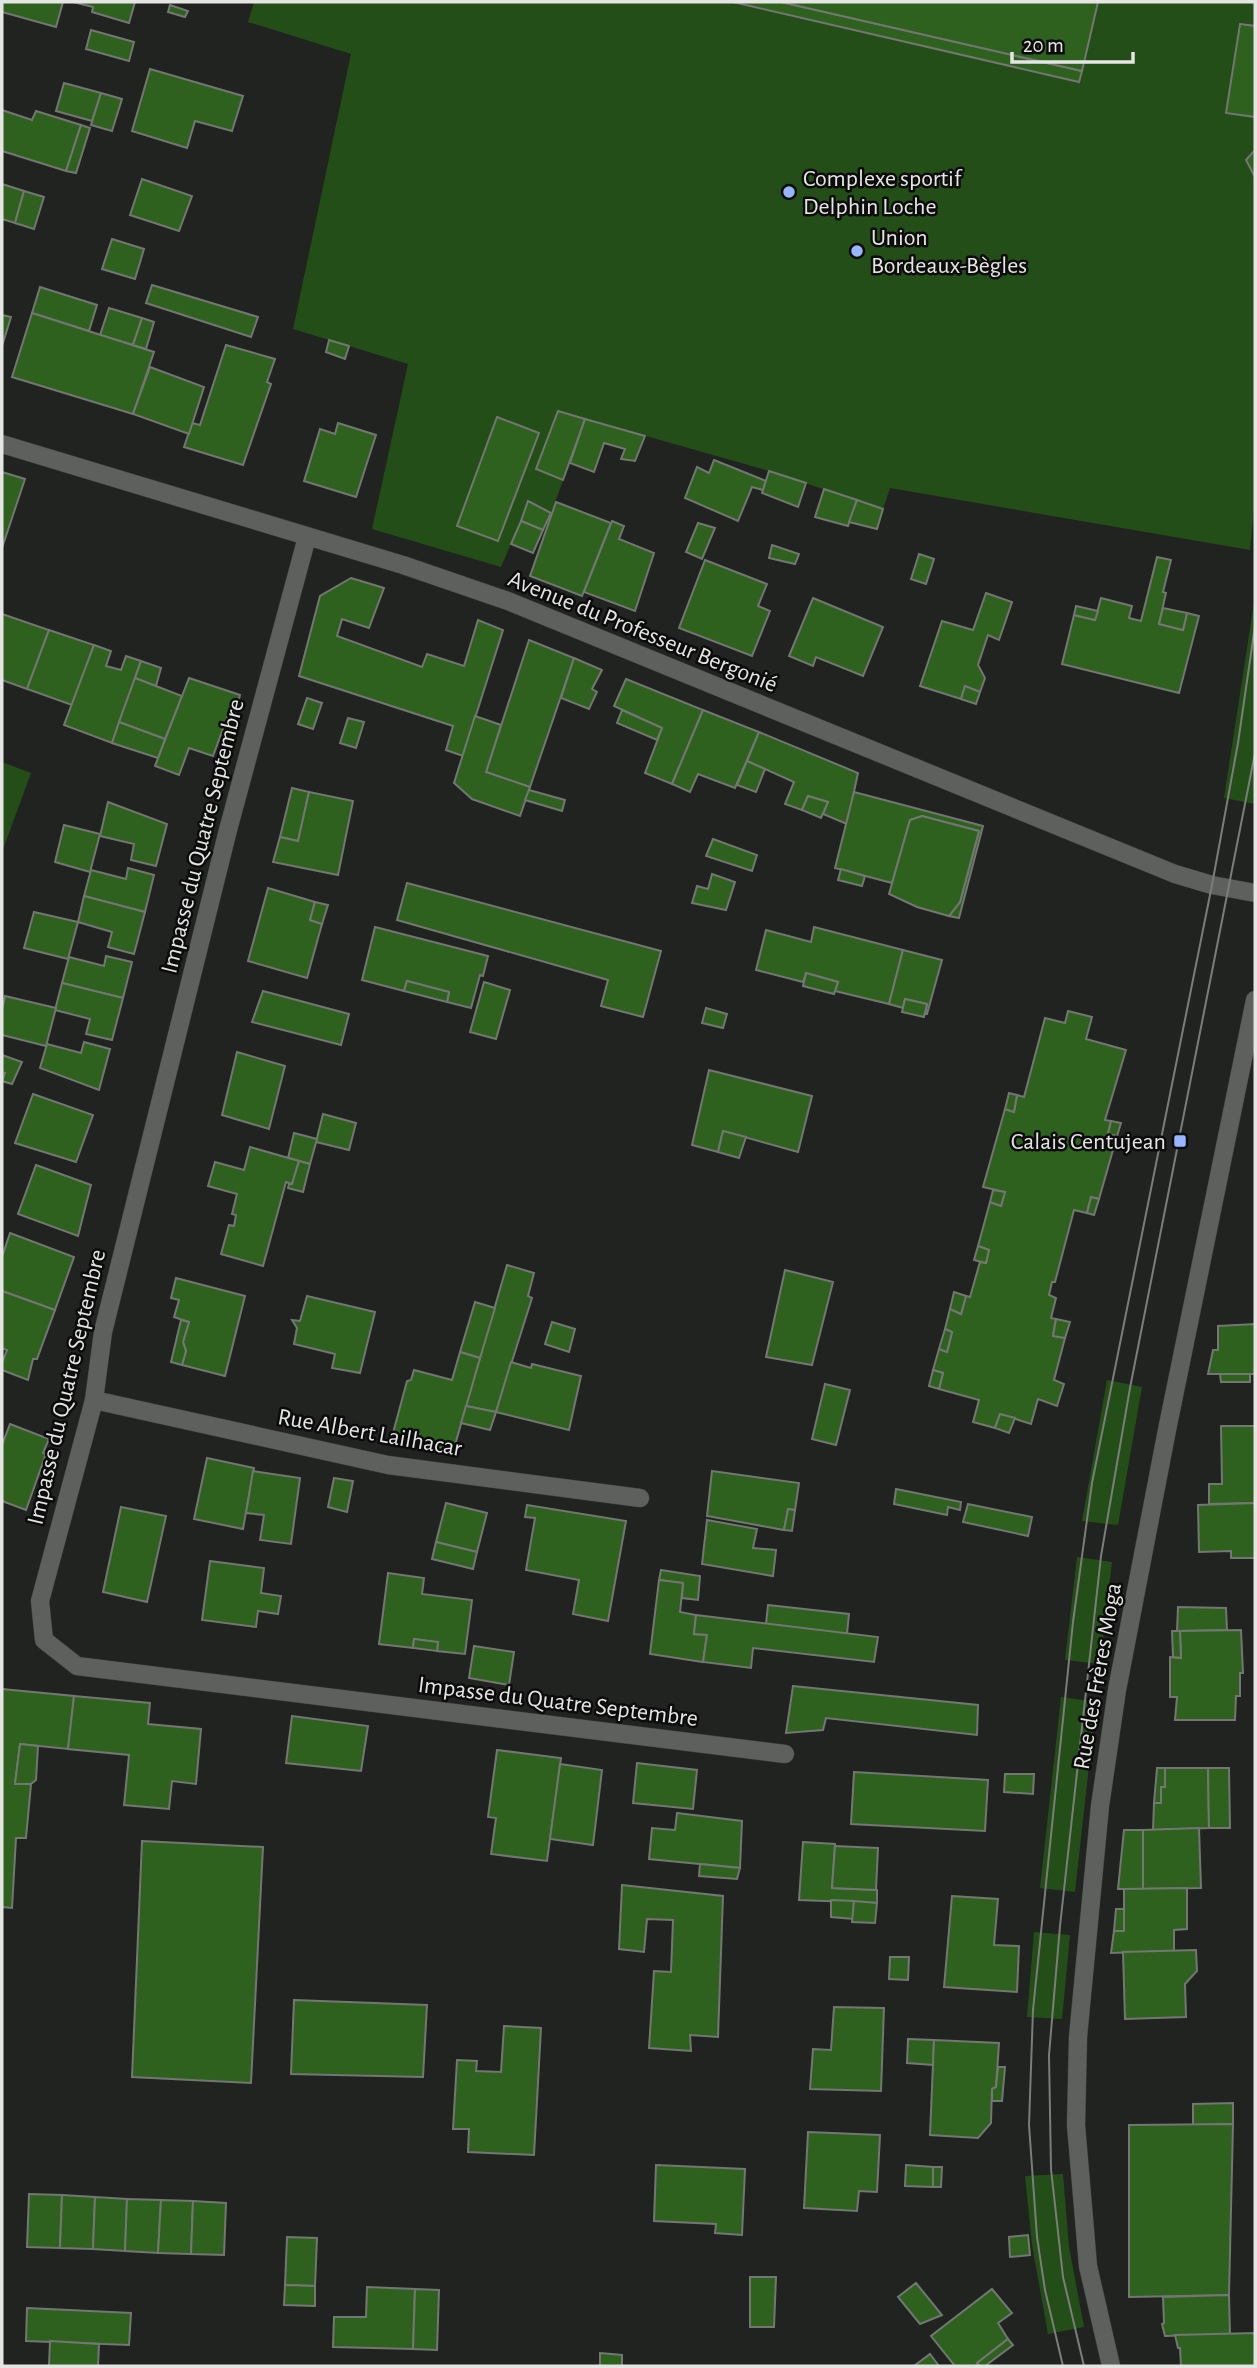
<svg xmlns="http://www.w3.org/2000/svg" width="1257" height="2368" font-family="'Alegreya Sans',sans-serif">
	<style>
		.green { fill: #244e18 }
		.building { fill: #2e611e; stroke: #737672; stroke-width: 2 }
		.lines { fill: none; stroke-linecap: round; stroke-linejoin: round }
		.street-casing { stroke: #3f403e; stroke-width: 19 }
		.street { stroke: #5d605c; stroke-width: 18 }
		.tram { stroke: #7c7d7b; stroke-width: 2 }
		.poi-dot { fill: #98b6fd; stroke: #0b0c0b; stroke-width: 2.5 }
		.labels { text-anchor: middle; stroke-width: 5; stroke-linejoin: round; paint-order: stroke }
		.poi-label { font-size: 24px; fill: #e5e6e4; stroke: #0b0c0b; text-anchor: start }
		.street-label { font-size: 24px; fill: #e5e6e4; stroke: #0b0c0b }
	</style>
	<rect width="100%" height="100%" fill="#212320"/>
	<g class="green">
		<polygon points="254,2 1255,2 1255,499 1250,550 890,488 883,509 769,471 586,419 551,513 529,501 501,567 372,529 408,364 293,329 351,54 248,22"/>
		<polygon points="1255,596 1255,804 1224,798"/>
		<polygon points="2,762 31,773 2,852"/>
		<polygon points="1107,1380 1142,1387 1118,1525 1082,1521"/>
		<polygon points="1077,1557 1112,1562 1100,1664 1065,1660"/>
		<polygon points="1061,1697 1096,1702 1075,1892 1040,1888"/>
		<polygon points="1034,1932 1070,1935 1062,2019 1027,2017"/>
		<polygon points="1063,2174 1069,2247 1084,2327 1048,2334 1032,2245 1025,2176"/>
	</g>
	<g class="building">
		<polygon points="2,2 63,2 56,27 2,12"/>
		<polygon points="73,2 135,2 129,23 92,12 93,7"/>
		<polygon points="733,2 781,2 1082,71 1079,82"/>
		<polygon points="781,2 1098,2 1082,71"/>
		<polygon points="170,5 188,11 185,17 168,12"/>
		<polygon points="1240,24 1255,26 1255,117 1226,113"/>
		<polygon points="91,30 134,42 129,61 86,49"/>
		<polygon points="150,69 243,96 232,131 195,121 187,148 132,131"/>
		<polygon points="64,83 101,93 92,121 56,111"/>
		<polygon points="101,93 122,99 112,131 91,125"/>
		<polygon points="2,110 32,120 36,111 81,125 66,171 2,151"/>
		<polygon points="81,125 90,128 76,173 66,171"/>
		<polygon points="1255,150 1255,177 1246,160"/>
		<polygon points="142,179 192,196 179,231 130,215"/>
		<polygon points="2,184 24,191 15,223 2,219"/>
		<polygon points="24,191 44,197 34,229 15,223"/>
		<polygon points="112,239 144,249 135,279 102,269"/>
		<polygon points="152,285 258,317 251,337 146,303"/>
		<polygon points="40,287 97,305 89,331 32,313"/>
		<polygon points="109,308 142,318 133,345 100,335"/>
		<polygon points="32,313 154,352 133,414 12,377"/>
		<polygon points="2,315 11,317 2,346"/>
		<polygon points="142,318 154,322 146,349 133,345"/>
		<polygon points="329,340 349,346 345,359 326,352"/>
		<polygon points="226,345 275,359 267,382 271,384 243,465 184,447 192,423 200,425"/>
		<polygon points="150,367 204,387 189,434 133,414"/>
		<polygon points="558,411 585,419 563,480 536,469"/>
		<polygon points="497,417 539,433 498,541 457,526"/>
		<polygon points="585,419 645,436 635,461 621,459 625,449 604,443 594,472 570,463"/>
		<polygon points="338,423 376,435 356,497 304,481 320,429 335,434"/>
		<polygon points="714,460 766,481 763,490 752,487 738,521 685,498 697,467 709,473"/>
		<polygon points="769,471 806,483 798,507 762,493"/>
		<polygon points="2,472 25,479 2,548"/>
		<polygon points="824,489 857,500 848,526 815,517"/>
		<polygon points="857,500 883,509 877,529 849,522"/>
		<polygon points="528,501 551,513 543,530 521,521"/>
		<polygon points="556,502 611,523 582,596 530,576"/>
		<polygon points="521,521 543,530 533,553 511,544"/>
		<polygon points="612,521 624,526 619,539 654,553 635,611 584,592"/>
		<polygon points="698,523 715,528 702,559 686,552"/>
		<polygon points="772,545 799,554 795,564 769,558"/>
		<polygon points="919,554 934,559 926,584 911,579"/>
		<polygon points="1157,557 1171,560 1163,592 1166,593 1159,624 1183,630 1187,613 1199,616 1179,693 1062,664 1074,615 1095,620 1101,598 1132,606 1129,618 1141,621"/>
		<polygon points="705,560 767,584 758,606 770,611 752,656 679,628"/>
		<polygon points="351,578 384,588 369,628 342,619 337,636 422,667 427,654 464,666 478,620 503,630 463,756 446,750 453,726 299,676 320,596"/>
		<polygon points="986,593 1012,602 999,640 988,635 978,665 985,678 980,692 965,686 961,699 920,686 942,621 973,630"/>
		<polygon points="813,598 883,627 863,676 816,657 813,666 789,656"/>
		<polygon points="1076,606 1098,611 1095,620 1074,615"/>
		<polygon points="1163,608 1187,613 1183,630 1159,624"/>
		<polygon points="2,614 49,630 27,689 2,680"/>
		<polygon points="49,630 94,645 72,705 27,689"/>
		<polygon points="529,640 574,658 530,787 486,772"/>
		<polygon points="94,645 111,651 106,666 121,670 126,656 141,661 112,743 64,725"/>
		<polygon points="574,658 602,670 592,689 597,692 589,709 561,698"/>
		<polygon points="141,661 161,668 156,686 135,678"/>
		<polygon points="135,678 182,696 165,739 119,722"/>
		<polygon points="189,678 240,695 234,720 227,718 213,756 189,748 179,775 155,766"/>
		<polygon points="626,679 703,710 672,784 645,773 662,728 614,706"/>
		<polygon points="965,686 980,692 976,704 961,699"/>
		<polygon points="307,698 322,703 313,729 298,724"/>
		<polygon points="622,710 662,728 657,740 617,723"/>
		<polygon points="703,710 759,732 735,788 698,774 690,792 672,784"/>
		<polygon points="475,716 501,725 486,772 530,787 520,816 472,799 454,783"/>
		<polygon points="348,718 364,722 356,748 340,743"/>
		<polygon points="119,722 165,739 158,758 112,743"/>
		<polygon points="759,732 858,773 847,824 823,814 828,802 808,796 802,810 785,804 794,782 747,761"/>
		<polygon points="747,761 765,769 756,792 737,785"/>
		<polygon points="292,788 309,792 298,841 280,837"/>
		<polygon points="529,790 565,800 562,811 525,800"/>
		<polygon points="309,792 353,801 338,875 273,862 280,837 298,841"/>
		<polygon points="854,792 983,826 959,918 949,916 960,902 979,831 922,816 910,820 892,883 835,868"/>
		<polygon points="808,796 828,802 821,818 802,810"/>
		<polygon points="108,802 167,824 156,866 131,860 134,844 100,836"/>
		<polygon points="922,816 979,831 960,902 949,916 917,907 889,894 910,820"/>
		<polygon points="64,825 100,834 90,872 55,862"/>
		<polygon points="713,839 757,855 752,871 706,856"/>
		<polygon points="128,868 154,875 145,912 84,896 91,870 126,879"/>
		<polygon points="841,869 865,876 862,886 838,880"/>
		<polygon points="712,874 735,882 726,910 692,903 697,886 708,889"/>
		<polygon points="407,883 661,951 643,1017 601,1006 608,980 397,920"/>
		<polygon points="268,888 315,902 310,920 322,924 307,978 248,961"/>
		<polygon points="84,896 145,912 134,954 108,947 112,932 78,922"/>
		<polygon points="315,902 328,905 322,924 310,920"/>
		<polygon points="34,912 78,922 68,959 24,948"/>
		<polygon points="375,927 488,956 483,976 480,975 471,1008 447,1002 449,992 407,981 404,991 362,980"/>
		<polygon points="814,927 903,950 889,1004 835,991 838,982 806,973 803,982 756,970 766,930 811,942"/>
		<polygon points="903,950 942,960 927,1014 925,1014 927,1004 905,999 903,1008 889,1004"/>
		<polygon points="106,956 132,962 123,998 62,983 69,957 104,966"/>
		<polygon points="806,973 838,982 834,994 803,986"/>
		<polygon points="407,981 449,992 447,1002 404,991"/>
		<polygon points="484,982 510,990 496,1039 470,1032"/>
		<polygon points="62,983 123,998 112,1040 86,1034 90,1019 55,1010"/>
		<polygon points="263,991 349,1014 341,1045 252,1022"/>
		<polygon points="5,996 56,1008 46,1046 2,1035 2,1010"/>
		<polygon points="905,999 927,1004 924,1017 902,1012"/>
		<polygon points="706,1008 727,1014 723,1028 702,1023"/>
		<polygon points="1068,1011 1092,1017 1086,1039 1126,1050 1105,1120 1111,1121 1108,1134 1117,1136 1099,1199 1091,1197 1087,1213 1074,1210 1055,1282 1052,1282 1049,1295 1056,1298 1051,1318 1056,1319 1053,1336 1065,1338 1054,1380 1064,1384 1057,1406 1038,1399 1031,1424 1000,1414 995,1428 973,1422 979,1400 939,1389 943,1373 933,1370 939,1349 947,1352 952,1332 945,1329 950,1309 961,1314 966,1296 970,1297 980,1262 986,1263 989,1250 978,1246 990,1202 1001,1206 1005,1192 983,1187 1005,1109 1014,1112 1017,1095 1024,1097 1045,1018 1065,1023"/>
		<polygon points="84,1042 110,1049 99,1090 40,1068 47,1044 81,1053"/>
		<polygon points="237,1052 285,1066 269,1129 222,1115"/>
		<polygon points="2,1055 22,1062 12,1084 2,1081 5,1073 2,1072"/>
		<polygon points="709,1070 812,1096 798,1152 723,1131 718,1152 692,1145"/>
		<polygon points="1009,1093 1017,1095 1014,1112 1005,1109"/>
		<polygon points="33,1094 93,1115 76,1162 15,1143"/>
		<polygon points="323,1114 356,1123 349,1150 316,1142"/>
		<polygon points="1111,1121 1121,1123 1117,1136 1108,1134"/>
		<polygon points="723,1131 746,1137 739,1158 718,1152"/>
		<polygon points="294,1133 317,1139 310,1164 288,1158"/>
		<polygon points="250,1147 299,1161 292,1184 286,1182 263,1266 221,1254 229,1225 234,1226 236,1215 232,1214 237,1194 208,1186 215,1162 244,1170"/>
		<polygon points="299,1161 310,1164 303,1192 288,1188 289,1184 292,1184"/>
		<polygon points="36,1165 91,1185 78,1236 18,1214"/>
		<polygon points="993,1190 1005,1192 1001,1206 990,1202"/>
		<polygon points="1091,1197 1099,1199 1094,1215 1087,1213"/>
		<polygon points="10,1233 74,1257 55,1310 2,1291 2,1257"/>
		<polygon points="978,1246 989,1250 986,1263 974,1260"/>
		<polygon points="507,1265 534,1273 528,1296 532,1298 496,1412 466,1406"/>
		<polygon points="785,1270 833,1282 812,1365 766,1357"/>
		<polygon points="176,1278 245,1296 225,1376 182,1365 186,1351 183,1342 189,1322 174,1317 179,1300 171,1298"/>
		<polygon points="2,1291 55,1310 37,1359 33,1359 28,1380 2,1370 2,1363 7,1350 2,1348"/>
		<polygon points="954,1292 966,1296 961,1314 950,1309"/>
		<polygon points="307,1296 375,1312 360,1373 332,1368 335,1354 294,1344 297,1328 292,1320 300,1321"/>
		<polygon points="475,1302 495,1308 480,1358 460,1352"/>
		<polygon points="1056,1319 1070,1322 1065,1338 1053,1336"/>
		<polygon points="181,1320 189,1322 183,1342 186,1351 182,1365 171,1362"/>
		<polygon points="552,1322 575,1329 569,1352 545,1344"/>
		<polygon points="1255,1324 1255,1374 1208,1374 1213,1350 1218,1350 1218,1326"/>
		<polygon points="945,1329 952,1332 947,1352 939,1349"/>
		<polygon points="460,1352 480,1358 453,1452 393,1433 407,1381 411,1380 414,1370 452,1380"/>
		<polygon points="511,1362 531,1368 532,1364 581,1376 569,1430 496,1412"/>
		<polygon points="933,1370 943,1373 939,1389 929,1386"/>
		<polygon points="1220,1374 1250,1374 1250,1382 1221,1382"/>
		<polygon points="825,1384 850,1390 836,1445 812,1439"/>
		<polygon points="466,1406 496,1412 490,1430 461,1423"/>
		<polygon points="1000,1414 1015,1418 1009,1433 995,1428"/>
		<polygon points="10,1424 49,1439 43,1453 46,1454 26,1510 2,1501 2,1445"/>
		<polygon points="1221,1426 1255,1426 1255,1503 1209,1504 1209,1484 1222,1484"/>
		<polygon points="207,1458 254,1468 243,1529 194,1519"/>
		<polygon points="253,1471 300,1478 291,1544 260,1540 264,1515 246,1513"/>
		<polygon points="712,1471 799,1483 795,1510 788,1509 784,1530 707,1516"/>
		<polygon points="334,1478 353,1481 347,1512 328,1507"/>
		<polygon points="896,1489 961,1502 960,1510 948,1507 947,1515 894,1504"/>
		<polygon points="446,1503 487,1513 477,1552 436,1542"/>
		<polygon points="1255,1503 1255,1558 1231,1558 1231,1551 1199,1552 1198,1505"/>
		<polygon points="968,1504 1032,1517 1028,1536 963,1522"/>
		<polygon points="527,1505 626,1521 608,1621 573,1614 579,1580 526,1570 535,1518 525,1517"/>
		<polygon points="121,1507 166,1516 147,1602 103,1592"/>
		<polygon points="788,1509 795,1510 792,1531 784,1530"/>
		<polygon points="707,1520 757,1529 753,1548 776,1550 773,1576 702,1564"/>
		<polygon points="436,1542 477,1552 473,1569 432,1559"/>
		<polygon points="210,1561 264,1568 261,1593 281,1596 278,1614 258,1611 256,1627 202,1620"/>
		<polygon points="661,1570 700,1576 698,1600 682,1598 683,1583 659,1580"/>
		<polygon points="388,1573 424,1578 422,1594 472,1600 465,1654 437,1651 438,1642 414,1639 413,1648 379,1644"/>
		<polygon points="659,1580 683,1583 680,1612 696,1615 694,1634 707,1635 703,1662 650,1654"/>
		<polygon points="768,1605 849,1614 847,1634 766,1624"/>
		<polygon points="1178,1607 1226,1608 1227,1630 1177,1631"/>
		<polygon points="696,1615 878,1637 874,1662 753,1648 751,1668 703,1662 707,1635 694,1634"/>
		<polygon points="1241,1630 1243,1673 1240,1673 1240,1696 1236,1696 1235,1720 1175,1720 1177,1697 1170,1697 1170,1657 1181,1658 1180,1631"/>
		<polygon points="1172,1631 1180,1631 1181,1658 1173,1657"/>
		<polygon points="414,1639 438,1642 437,1651 413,1648"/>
		<polygon points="474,1646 514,1652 509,1685 469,1678"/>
		<polygon points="793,1686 978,1705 977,1735 826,1718 823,1730 786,1733"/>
		<polygon points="2,1689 74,1696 68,1749 20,1744 15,1784 31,1784 26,1838 16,1838 12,1908 2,1907"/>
		<polygon points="74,1696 150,1703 148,1724 201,1729 196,1784 172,1781 169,1809 124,1805 129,1755 68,1749"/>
		<polygon points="292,1716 368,1726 361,1771 286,1763"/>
		<polygon points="20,1744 38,1746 36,1780 31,1784 15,1784"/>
		<polygon points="497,1750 561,1758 547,1861 491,1854 496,1818 488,1817"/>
		<polygon points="637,1763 697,1770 693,1809 633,1803"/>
		<polygon points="560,1764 602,1770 593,1845 550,1839"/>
		<polygon points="1157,1768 1165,1768 1165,1787 1161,1787 1161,1803 1154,1803"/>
		<polygon points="1165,1768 1208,1768 1209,1828 1153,1830 1154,1803 1161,1803 1161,1787 1165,1787"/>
		<polygon points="1208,1768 1229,1768 1230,1828 1209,1828"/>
		<polygon points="854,1772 988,1780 985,1831 851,1824"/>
		<polygon points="1005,1774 1034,1774 1033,1794 1004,1792"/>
		<polygon points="677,1813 742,1821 740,1868 649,1859 652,1828 675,1830"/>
		<polygon points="1199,1828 1201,1888 1143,1889 1143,1830"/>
		<polygon points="1124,1830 1143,1830 1143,1889 1118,1889"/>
		<polygon points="142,1841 263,1847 251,2083 132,2077"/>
		<polygon points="803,1842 835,1844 832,1888 877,1890 877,1903 799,1900"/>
		<polygon points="835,1846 878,1848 876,1890 832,1888"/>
		<polygon points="700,1864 740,1868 737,1879 699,1876"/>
		<polygon points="622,1885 723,1896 718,2037 690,2035 691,2051 649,2048 654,1971 671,1972 673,1920 647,1919 644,1952 619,1949"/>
		<polygon points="1187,1888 1187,1929 1174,1930 1174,1951 1111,1953 1114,1931 1124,1931 1124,1889"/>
		<polygon points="952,1896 998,1899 994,1945 1019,1946 1017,1992 944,1987"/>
		<polygon points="831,1900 854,1901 853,1919 831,1917"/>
		<polygon points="854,1901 877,1903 875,1923 852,1922"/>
		<polygon points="1116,1909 1124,1909 1124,1931 1114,1931"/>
		<polygon points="1196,1950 1197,1971 1185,1984 1186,2017 1125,2019 1123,1952"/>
		<polygon points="890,1957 909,1957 908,1980 889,1979"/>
		<polygon points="294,2000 427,2005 423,2077 291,2074"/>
		<polygon points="834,2007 884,2008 881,2091 810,2089 813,2049 831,2050"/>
		<polygon points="504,2026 541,2028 534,2155 468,2152 469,2129 453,2129 457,2060 477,2061 476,2071 501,2072"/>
		<polygon points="908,2039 934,2040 933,2065 907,2063"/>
		<polygon points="934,2040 999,2043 996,2087 992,2089 991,2123 978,2138 930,2135"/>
		<polygon points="998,2067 1005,2067 1002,2101 992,2101 992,2089 996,2087"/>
		<polygon points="1233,2103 1233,2124 1193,2125 1193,2104"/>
		<polygon points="1233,2124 1229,2295 1129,2297 1129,2125"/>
		<polygon points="808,2132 880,2135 877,2192 859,2191 857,2211 804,2208"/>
		<polygon points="656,2165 745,2169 742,2235 715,2233 716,2224 654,2221"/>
		<polygon points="906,2165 933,2167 933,2187 905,2186"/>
		<polygon points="933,2167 942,2167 941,2187 933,2187"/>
		<polygon points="29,2194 62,2195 60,2248 27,2247"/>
		<polygon points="62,2195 95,2197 93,2249 60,2248"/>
		<polygon points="95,2197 127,2199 125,2251 93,2249"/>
		<polygon points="127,2199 161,2200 158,2253 125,2251"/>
		<polygon points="161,2200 193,2201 191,2254 158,2253"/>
		<polygon points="193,2201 226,2203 224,2255 191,2254"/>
		<polygon points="1028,2235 1030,2255 1010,2257 1009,2237"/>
		<polygon points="287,2237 317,2238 315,2286 285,2285"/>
		<polygon points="750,2277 776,2277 774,2327 750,2327"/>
		<polygon points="916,2283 942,2315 920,2324 898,2297"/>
		<polygon points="285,2285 315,2286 315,2306 284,2305"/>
		<polygon points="367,2287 415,2289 413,2349 333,2347 334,2317 366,2317"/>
		<polygon points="415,2289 439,2290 437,2350 413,2349"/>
		<polygon points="992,2289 1012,2313 998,2323 1008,2339 977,2363 980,2366 955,2366 931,2336"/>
		<polygon points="1229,2295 1230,2334 1165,2336 1162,2324 1164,2323 1163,2297"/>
		<polygon points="27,2308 131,2313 129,2345 26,2341"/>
		<polygon points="1255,2333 1255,2366 1181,2366 1180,2348 1178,2348 1175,2335"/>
		<polygon points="1008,2339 1013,2345 985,2366 980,2366 977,2363"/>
		<polygon points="50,2341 99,2344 98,2366 49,2366"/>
		<polygon points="600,2353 622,2355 622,2366 600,2366"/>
		<polygon points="930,2354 939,2366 914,2366"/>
	</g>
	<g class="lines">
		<g class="street-casing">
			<g id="street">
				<polyline points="2,444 403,565 508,601 1175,874 1212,885 1255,893"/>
				<polyline points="307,537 228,830 103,1332 94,1400 40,1601 44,1640 77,1666 785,1754"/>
				<polyline points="94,1400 388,1465 640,1498"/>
				<polyline points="1111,2366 1088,2266 1076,2125 1078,2037 1100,1806 1117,1690 1167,1430 1255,1000"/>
			</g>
		</g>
		<use href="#street" class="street"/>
		<g class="tram">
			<polyline points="1063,2366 1045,2290 1037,2237 1029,2125 1033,2010 1073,1622 1092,1483 1212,885 1238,743 1255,626"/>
			<polyline points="1084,2366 1063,2277 1051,2169 1049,2055 1060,1926 1101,1556 1130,1388 1255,753"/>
		</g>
	</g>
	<g class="poi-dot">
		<circle cx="789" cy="192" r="7"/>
		<circle cx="857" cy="251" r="7"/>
		<rect x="1173" y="1134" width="14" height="14" rx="3.5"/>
	</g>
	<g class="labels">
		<g class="poi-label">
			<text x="803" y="186">Complexe sportif<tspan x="803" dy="28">Delphin Loche</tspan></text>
			<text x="871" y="245">Union<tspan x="871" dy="28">Bordeaux-Bègles</tspan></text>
			<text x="1166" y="1149" text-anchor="end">Calais Centujean</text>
		</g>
		<g class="street-label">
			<text transform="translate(643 631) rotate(22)" y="8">Avenue du Professeur Bergonié</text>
			<text transform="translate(202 836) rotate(-76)" y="8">Impasse du Quatre Septembre</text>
			<text transform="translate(66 1387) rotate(-77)" y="8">Impasse du Quatre Septembre</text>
			<text transform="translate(370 1432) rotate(10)" y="8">Rue Albert Lailhacar</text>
			<text transform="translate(1097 1676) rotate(-80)" y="8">Rue des Frères Moga</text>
			<text transform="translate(558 1701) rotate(7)" y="8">Impasse du Quatre Septembre</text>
		</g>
	</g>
	<rect width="1257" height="2368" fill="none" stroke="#e5e6e4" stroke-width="7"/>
	<path d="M1012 52v10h121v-10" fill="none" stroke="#e5e6e4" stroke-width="3.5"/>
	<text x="1023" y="52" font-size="21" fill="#e5e6e4" stroke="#0b0c0b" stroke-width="5" paint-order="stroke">20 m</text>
</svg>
